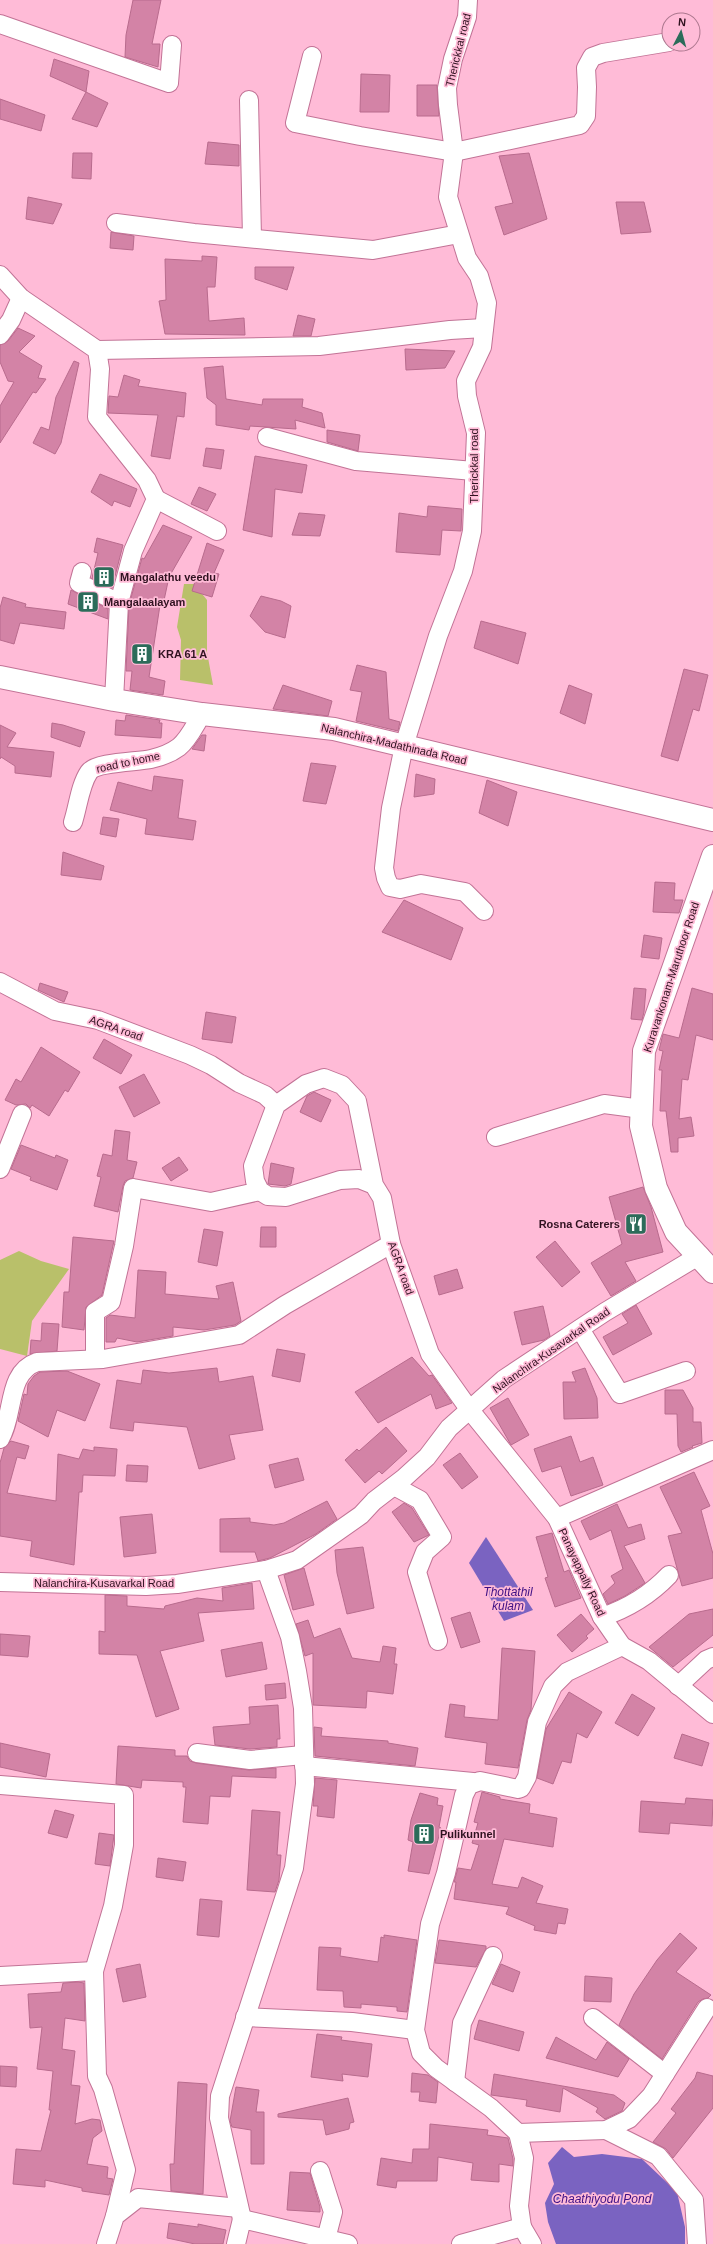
<svg xmlns="http://www.w3.org/2000/svg" width="713" height="2244" font-family="Helvetica,sans-serif">
	<style>
		.green { fill: #b9c06a }
		.water { fill: #7a63c1 }
		.building { fill: #d383a6; stroke: #b86b8d }
		.lines { fill: none; stroke-linecap: round; stroke-linejoin: round }
		.minor-casing { stroke: #c27396; stroke-width: 20 }
		.tertiary-casing { stroke: #c27396; stroke-width: 24 }
		.secondary-casing { stroke: #c27396; stroke-width: 24 }
		.minor { stroke: #fff; stroke-width: 18 }
		.tertiary { stroke: #fff; stroke-width: 22 }
		.secondary { stroke: #fff; stroke-width: 22 }
		.labels { text-anchor: middle; stroke-width: 3.5; stroke-linejoin: round; paint-order: stroke }
		.street-label { font-size: 11px; fill: #301220; stroke: #ffbbd7 }
		.poi-label { font-size: 11px; font-weight: bold; fill: #301220; stroke: #ffbbd7; text-anchor: start }
		.water-label { font-size: 12px; font-style: italic; fill: #3e0f84; stroke: #ffbbd7 }
	</style>
	<rect width="100%" height="100%" fill="#ffbbd7"/>
	<g class="green">
		<polygon points="184,584 194,584 207,600 207,652 213,685 180,680 181,640 177,627"/>
		<polygon points="19,1251 41,1261 69,1269 32,1321 27,1356 0,1349 0,1260"/>
	</g>
	<g class="water">
		<polygon points="486,1537 533,1610 504,1621 469,1563"/>
		<polygon points="562,2147 574,2157 602,2154 642,2159 677,2192 685,2227 685,2244 556,2244 548,2222 545,2203 554,2184 548,2163"/>
	</g>
	<g class="building">
		<polygon points="133,0 161,0 152,44 160,44 158,67 125,57 126,35"/>
		<polygon points="54,59 89,71 86,92 50,76"/>
		<polygon points="361,74 390,75 389,112 360,112"/>
		<polygon points="417,85 437,85 439,116 417,116"/>
		<polygon points="86,92 108,103 97,127 72,119"/>
		<polygon points="0,99 45,115 41,131 0,119"/>
		<polygon points="208,142 239,145 239,166 205,164"/>
		<polygon points="73,153 92,153 91,179 72,178"/>
		<polygon points="529,153 547,219 504,235 495,207 513,203 499,156"/>
		<polygon points="28,197 62,204 53,224 26,219"/>
		<polygon points="616,202 644,202 651,232 621,234"/>
		<polygon points="111,232 134,236 133,250 110,248"/>
		<polygon points="202,256 217,257 215,287 207,287 209,321 244,318 245,335 165,334 159,301 166,300 165,259 202,261"/>
		<polygon points="255,267 294,267 287,290 255,279"/>
		<polygon points="298,315 315,319 311,336 293,336"/>
		<polygon points="18,328 35,336 19,352 42,366 38,378 46,379 36,393 33,392 0,443 0,406 14,382 8,381 0,362 0,345 8,341"/>
		<polygon points="405,349 455,351 445,368 406,370"/>
		<polygon points="74,361 79,363 61,443 55,454 33,443 41,427 49,430 56,397"/>
		<polygon points="223,366 226,399 262,405 263,399 303,399 302,407 322,413 325,428 295,420 296,429 250,426 249,430 216,425 216,405 207,398 204,368"/>
		<polygon points="124,375 140,380 138,386 186,393 184,417 177,416 170,459 151,456 158,415 108,413 109,396 118,397"/>
		<polygon points="327,430 360,435 358,451 327,442"/>
		<polygon points="206,448 224,450 221,469 203,466"/>
		<polygon points="255,456 307,465 302,493 275,489 272,537 243,530"/>
		<polygon points="100,474 137,489 130,507 114,501 112,506 91,492"/>
		<polygon points="199,487 216,494 207,511 191,504"/>
		<polygon points="428,506 462,509 461,531 442,530 440,555 396,552 399,513 427,517"/>
		<polygon points="299,513 325,515 320,536 292,535"/>
		<polygon points="163,525 192,537 169,577 163,605 160,605 149,677 165,681 163,695 130,690 132,671 126,671 129,605 142,558 144,559"/>
		<polygon points="97,538 123,545 112,588 92,578 98,553 94,552"/>
		<polygon points="207,543 224,550 214,573 219,574 212,597 192,591"/>
		<polygon points="71,590 108,609 108,619 68,604"/>
		<polygon points="261,596 281,601 291,606 285,638 265,632 250,616"/>
		<polygon points="3,597 26,604 25,607 66,612 64,629 20,623 14,644 0,640 0,608"/>
		<polygon points="481,621 526,633 518,664 474,648"/>
		<polygon points="357,665 386,672 389,719 400,722 398,731 356,721 362,692 350,690"/>
		<polygon points="684,669 708,675 699,711 693,709 678,761 661,756"/>
		<polygon points="283,685 332,701 328,716 273,709"/>
		<polygon points="569,685 592,694 585,724 560,713"/>
		<polygon points="126,715 160,720 159,723 162,723 161,738 115,735 116,720 125,721"/>
		<polygon points="52,723 63,725 85,732 80,747 51,737"/>
		<polygon points="0,725 16,733 7,747 54,752 51,777 15,773 15,766 1,757 0,759"/>
		<polygon points="202,735 206,735 204,751 192,749"/>
		<polygon points="311,763 336,766 326,804 303,801"/>
		<polygon points="416,774 435,779 434,794 414,797"/>
		<polygon points="154,776 183,780 178,818 196,821 193,840 145,834 147,819 110,810 118,782 152,791"/>
		<polygon points="487,780 517,792 508,826 479,813"/>
		<polygon points="103,817 119,819 116,837 100,834"/>
		<polygon points="63,852 104,866 101,880 61,875"/>
		<polygon points="655,882 675,883 674,900 683,900 679,913 653,912"/>
		<polygon points="404,900 463,928 451,960 382,932"/>
		<polygon points="644,935 662,938 659,959 641,957"/>
		<polygon points="40,983 68,992 64,1002 38,990"/>
		<polygon points="634,988 646,989 644,1012 642,1020 631,1019"/>
		<polygon points="692,988 713,994 713,1040 696,1035 688,1080 682,1079 679,1119 691,1117 694,1136 678,1138 678,1152 671,1152 666,1111 660,1111 662,1070 659,1070 663,1051 659,1050 663,1034 679,1038"/>
		<polygon points="206,1012 236,1017 232,1043 202,1039"/>
		<polygon points="104,1039 132,1055 121,1074 93,1058"/>
		<polygon points="41,1047 80,1072 68,1092 65,1090 49,1116 32,1105 30,1108 26,1104 16,1105 5,1100 16,1079 21,1082"/>
		<polygon points="144,1074 160,1103 134,1117 119,1087"/>
		<polygon points="314,1092 331,1100 321,1122 300,1112 307,1096"/>
		<polygon points="115,1130 130,1132 127,1160 137,1162 133,1178 125,1181 123,1186 118,1212 94,1206 101,1177 97,1176 103,1154 112,1156"/>
		<polygon points="21,1145 55,1158 56,1155 68,1160 57,1190 30,1180 31,1177 11,1169"/>
		<polygon points="179,1157 188,1170 171,1181 162,1168"/>
		<polygon points="271,1163 294,1168 291,1184 285,1186 268,1184"/>
		<polygon points="643,1187 651,1207 663,1252 625,1262 636,1281 611,1296 591,1263 622,1244 609,1197"/>
		<polygon points="261,1227 276,1227 276,1247 260,1247"/>
		<polygon points="204,1229 223,1232 217,1266 198,1262"/>
		<polygon points="73,1237 114,1241 102,1295 86,1307 84,1330 62,1327 64,1292 69,1292"/>
		<polygon points="555,1241 580,1272 562,1287 536,1257"/>
		<polygon points="457,1269 463,1288 439,1295 434,1276"/>
		<polygon points="138,1270 166,1272 165,1294 219,1299 216,1286 233,1282 241,1321 235,1325 204,1330 173,1327 173,1336 137,1342 117,1338 115,1342 106,1342 106,1318 110,1315 135,1318"/>
		<polygon points="636,1305 652,1334 613,1355 603,1337 628,1323 622,1314"/>
		<polygon points="543,1306 550,1336 544,1340 522,1345 514,1312"/>
		<polygon points="42,1323 59,1324 57,1351 30,1354 31,1340 41,1341"/>
		<polygon points="277,1349 305,1354 300,1382 272,1376"/>
		<polygon points="412,1357 429,1376 432,1375 452,1403 436,1409 431,1394 378,1423 355,1392"/>
		<polygon points="217,1368 219,1382 253,1376 263,1430 229,1435 235,1459 199,1469 187,1427 134,1422 133,1431 110,1428 117,1380 141,1384 143,1370 169,1373"/>
		<polygon points="585,1368 597,1398 598,1418 564,1419 563,1382 576,1382 572,1372"/>
		<polygon points="67,1371 100,1384 85,1421 57,1410 48,1437 18,1421 24,1394 27,1395 28,1384 34,1376 40,1372"/>
		<polygon points="665,1390 683,1390 693,1408 693,1422 701,1422 702,1443 692,1446 693,1447 681,1452 678,1446 677,1414 665,1414"/>
		<polygon points="508,1398 529,1435 511,1445 490,1408"/>
		<polygon points="386,1427 407,1451 382,1474 379,1471 365,1483 345,1460 357,1449 359,1451"/>
		<polygon points="571,1436 580,1462 593,1457 603,1485 571,1496 561,1466 542,1472 534,1449"/>
		<polygon points="11,1441 29,1446 25,1459 17,1457 7,1493 56,1501 58,1454 79,1459 83,1449 94,1451 94,1447 117,1449 115,1476 83,1475 82,1492 79,1492 74,1565 30,1556 32,1541 0,1536 0,1463 4,1448"/>
		<polygon points="460,1453 478,1477 462,1489 443,1465"/>
		<polygon points="298,1458 304,1480 275,1488 269,1465"/>
		<polygon points="127,1465 148,1466 147,1482 126,1481"/>
		<polygon points="694,1472 710,1506 701,1510 713,1554 713,1578 682,1586 668,1536 682,1533 660,1487"/>
		<polygon points="327,1501 337,1519 316,1534 270,1558 258,1561 255,1552 220,1552 220,1519 250,1518 250,1522 274,1525 284,1523"/>
		<polygon points="404,1503 412,1508 429,1535 414,1542 392,1512"/>
		<polygon points="617,1504 628,1528 641,1524 645,1539 624,1546 645,1583 625,1596 608,1604 603,1594 615,1583 611,1576 623,1569 611,1530 590,1540 581,1521"/>
		<polygon points="152,1514 156,1553 124,1557 120,1517"/>
		<polygon points="552,1533 564,1572 569,1570 581,1598 555,1607 545,1578 548,1577 536,1537"/>
		<polygon points="363,1547 374,1608 347,1614 337,1573 335,1550"/>
		<polygon points="304,1568 314,1605 293,1610 284,1575"/>
		<polygon points="252,1583 254,1609 198,1613 204,1641 160,1651 179,1709 156,1717 137,1655 99,1654 99,1631 105,1632 105,1595 127,1596 127,1606 164,1609 165,1606 197,1598 223,1601 222,1588"/>
		<polygon points="713,1609 713,1635 673,1667 649,1647 689,1614"/>
		<polygon points="470,1612 480,1642 461,1648 451,1618"/>
		<polygon points="581,1614 594,1629 586,1636 588,1638 572,1652 557,1635"/>
		<polygon points="308,1620 314,1638 340,1628 352,1658 380,1662 383,1646 396,1648 394,1664 397,1664 393,1694 367,1691 366,1708 313,1705 313,1653 305,1656 296,1624"/>
		<polygon points="0,1634 30,1636 28,1657 0,1655"/>
		<polygon points="262,1642 267,1669 226,1677 221,1650"/>
		<polygon points="502,1648 535,1651 531,1710 527,1720 518,1768 485,1764 487,1743 445,1737 450,1704 465,1706 464,1717 498,1720"/>
		<polygon points="285,1683 286,1698 266,1700 265,1685"/>
		<polygon points="569,1692 602,1712 587,1738 577,1733 571,1763 562,1761 553,1784 537,1778 546,1729"/>
		<polygon points="632,1694 655,1708 638,1736 615,1723"/>
		<polygon points="278,1705 280,1739 277,1739 277,1747 250,1749 215,1745 213,1727 250,1724 249,1707"/>
		<polygon points="314,1727 322,1728 321,1736 388,1741 388,1743 418,1748 415,1766 315,1756"/>
		<polygon points="682,1734 709,1743 702,1766 674,1758"/>
		<polygon points="0,1743 50,1754 46,1777 0,1767"/>
		<polygon points="118,1746 175,1750 175,1756 187,1756 190,1761 196,1763 249,1770 276,1768 276,1778 232,1776 230,1797 210,1796 208,1824 183,1822 186,1787 183,1787 183,1782 142,1780 141,1788 116,1784"/>
		<polygon points="315,1778 337,1780 334,1818 317,1816 318,1806 313,1806"/>
		<polygon points="482,1792 500,1797 500,1799 530,1804 529,1813 557,1818 553,1847 504,1839 492,1884 518,1888 522,1877 543,1886 536,1903 568,1909 565,1924 558,1923 556,1934 534,1930 535,1926 506,1914 509,1907 454,1899 456,1882 454,1882 458,1868 471,1870 479,1845 472,1843 478,1823 474,1822"/>
		<polygon points="420,1793 438,1798 437,1805 443,1806 439,1827 441,1828 429,1874 408,1871 413,1842 408,1840 411,1820"/>
		<polygon points="686,1798 713,1800 712,1826 670,1823 669,1834 639,1832 641,1801 685,1804"/>
		<polygon points="55,1810 74,1815 67,1838 48,1833"/>
		<polygon points="252,1810 280,1812 277,1855 281,1855 279,1880 275,1892 247,1890"/>
		<polygon points="99,1833 114,1835 110,1866 95,1864"/>
		<polygon points="158,1858 186,1862 183,1881 156,1877"/>
		<polygon points="200,1899 222,1901 219,1937 197,1935"/>
		<polygon points="680,1933 697,1948 676,1972 711,1995 708,1998 703,1999 698,2002 662,2059 619,2025 634,1994 657,1960"/>
		<polygon points="384,1935 417,1940 407,2012 397,2011 397,2007 361,2004 361,2008 344,2007 343,1991 317,1990 319,1947 341,1948 340,1956 378,1962 381,1937 384,1938"/>
		<polygon points="439,1940 486,1946 486,1949 476,1967 435,1963"/>
		<polygon points="140,1964 146,1997 123,2002 116,1969"/>
		<polygon points="501,1964 520,1972 513,1992 492,1984"/>
		<polygon points="585,1976 612,1978 611,2002 584,2001"/>
		<polygon points="78,1982 84,1983 85,2021 65,2018 62,2049 75,2051 71,2085 80,2086 75,2124 92,2119 100,2120 102,2131 93,2138 87,2164 108,2167 107,2178 113,2179 109,2195 82,2191 82,2188 45,2180 45,2187 13,2184 16,2149 41,2151 51,2110 49,2110 53,2071 37,2069 42,2027 30,2028 28,1994 61,1992 63,1983"/>
		<polygon points="479,2020 524,2032 519,2051 474,2039"/>
		<polygon points="317,2034 342,2037 341,2040 372,2044 368,2077 342,2074 343,2081 311,2077"/>
		<polygon points="556,2037 596,2060 607,2042 629,2059 618,2077 546,2058"/>
		<polygon points="0,2066 17,2067 16,2087 0,2086"/>
		<polygon points="697,2072 713,2076 713,2108 673,2158 666,2149 653,2142 676,2113 671,2109 695,2078"/>
		<polygon points="412,2073 428,2075 438,2082 436,2103 419,2101 420,2092 411,2092"/>
		<polygon points="494,2074 614,2095 625,2103 622,2111 605,2119 596,2112 598,2108 563,2088 560,2112 526,2106 527,2100 491,2095"/>
		<polygon points="178,2082 207,2084 203,2194 171,2191 170,2164 174,2164"/>
		<polygon points="236,2087 259,2090 256,2112 264,2112 264,2164 251,2164 251,2130 232,2127 230,2121"/>
		<polygon points="348,2098 354,2122 350,2123 349,2129 326,2135 323,2120 278,2117 278,2114"/>
		<polygon points="430,2124 488,2130 487,2135 508,2138 513,2159 513,2166 499,2164 499,2182 471,2180 473,2163 438,2157 437,2181 397,2181 396,2188 377,2185 381,2158 412,2163 413,2149 429,2149"/>
		<polygon points="290,2172 310,2173 320,2207 320,2212 287,2210"/>
		<polygon points="169,2223 198,2227 198,2224 226,2230 223,2244 195,2244 167,2238"/>
	</g>
	<g class="lines">
		<g class="minor-casing">
			<g id="minor">
				<polyline points="468,0 467,17 453,59 447,88 448,105 454,152 448,197 467,258 479,276 487,303 482,347 466,381 467,396 476,433 472,531 463,571 438,636 404,746 391,808 384,868 386,878 390,887 400,889 421,884 465,892 484,911"/>
				<polyline points="0,24 169,83 172,45"/>
				<polyline points="312,56 295,123 360,136 454,152 580,125 586,116 587,87 586,68 592,57 603,53 669,42"/>
				<polyline points="249,100 252,238"/>
				<polyline points="116,223 194,233 373,250 459,234"/>
				<polyline points="0,275 21,298 97,350 100,369 97,417 147,480 156,499 133,551 119,603 114,700"/>
				<polyline points="0,335 11,320 21,298"/>
				<polyline points="97,350 319,346 450,330 484,328"/>
				<polyline points="267,437 356,461 474,471"/>
				<polyline points="156,499 217,531"/>
				<polyline points="82,572 79,583 119,603"/>
				<path d="M 73,822 C 78,807 80,785 89,772 C 96,762 137,762 151,759 C 160,757 171,753 179,747 C 189,739 195,725 202,714"/>
				<polyline points="0,982 55,1011 98,1020 190,1055 211,1065 239,1083 265,1095 276,1105"/>
				<polyline points="496,1137 604,1104 642,1109"/>
				<polyline points="0,1169 22,1114"/>
				<polyline points="374,1185 357,1101 342,1085 324,1078 306,1084 276,1105 253,1166 255,1181 260,1191 268,1196 286,1197 340,1180 359,1179 374,1185 382,1198 391,1244 430,1354 469,1409 557,1518 602,1617 622,1646 649,1661 713,1714"/>
				<polyline points="580,1329 620,1394 686,1371"/>
				<polyline points="95,1359 95,1312 111,1302 124,1246 133,1188 211,1202 260,1191"/>
				<path d="M 0,1439 C 15,1414 6,1373 37,1362 L 103,1359 L 239,1335 L 285,1305 L 391,1244"/>
				<polyline points="394,1486 420,1500 442,1537 425,1552 417,1572 438,1641"/>
				<polyline points="557,1518 713,1450"/>
				<polyline points="0,1582 146,1586 177,1584 266,1570 297,1560 361,1515 374,1501 404,1478 427,1457 449,1428 504,1379 605,1312 700,1255"/>
				<path d="M 602,1617 C 629,1608 650,1595 669,1575"/>
				<polyline points="678,1686 706,1660 713,1657"/>
				<polyline points="197,1753 250,1760 303,1755"/>
				<polyline points="304,1766 473,1782"/>
				<polyline points="0,1785 124,1795 124,1845 113,1906 94,1971"/>
				<polyline points="0,1976 94,1971 97,2076 103,2089 126,2170 115,2216"/>
				<polyline points="245,2017 352,2022 415,2030"/>
				<polyline points="593,2018 665,2074"/>
				<polyline points="455,2082 462,2023 493,1956"/>
				<polyline points="606,2130 658,2156 694,2200 697,2244"/>
				<polyline points="518,2133 606,2130 629,2119 651,2096 707,2008"/>
				<polyline points="320,2171 333,2212 326,2239"/>
				<polyline points="242,2219 219,2118 220,2096 294,1868 305,1784 303,1708 297,1671 290,1637 266,1570"/>
				<polyline points="522,2227 519,2206 524,2158 518,2133 491,2108 436,2068 421,2053 415,2030 430,1924 446,1873 464,1795 469,1785 480,1781 518,1789 521,1788 527,1777 537,1722 553,1686 567,1672 622,1646"/>
				<polyline points="106,2244 115,2216 138,2198 239,2208"/>
				<polyline points="236,2244 242,2219 348,2244"/>
				<polyline points="461,2244 522,2227 532,2244"/>
			</g>
		</g>
		<g class="tertiary-casing">
			<polyline id="tertiary" points="0,677 114,700 202,714 334,729 713,820"/>
		</g>
		<g class="secondary-casing">
			<polyline id="secondary" points="713,856 644,1051 641,1126 656,1188 676,1232 713,1272"/>
		</g>
		<use href="#minor" class="minor"/>
		<use href="#tertiary" class="tertiary"/>
		<use href="#secondary" class="secondary"/>
	</g>
	<defs>
		<g id="building-square" transform="scale(1.15)"><rect x="-9" y="-9" width="18" height="18" rx="4" fill="#2c6c5a" stroke="#ffbbd7"/><path d="M-4-6H4V6H1V3H-1V6H-4ZM-2.5-4.3h1.7v1.8h-1.7ZM.8-4.3h1.7v1.8H.8ZM-2.5-1h1.7V.8h-1.7ZM.8-1h1.7V.8H.8Z" fill="#fff"/></g>
		<g id="restaurant-square" transform="scale(1.15)"><rect x="-9" y="-9" width="18" height="18" rx="4" fill="#2c6c5a" stroke="#ffbbd7"/><path d="M-5-6h1v4h1v-4h1v4h1v-4h1v5L-1.5 .5V6h-2V.5L-5-1ZM5-6V6H3V1.5H1.5Q1.5-4 5-6Z" fill="#fff"/></g>
	</defs>
	<g fill-rule="evenodd">
		<use href="#building-square" x="104" y="577"/>
		<use href="#building-square" x="88" y="602"/>
		<use href="#building-square" x="142" y="654"/>
		<use href="#restaurant-square" x="636" y="1224"/>
		<use href="#building-square" x="424" y="1834"/>
	</g>
	<g class="labels">
		<g class="street-label">
			<text transform="translate(458 50) rotate(-76)" y="4">Therickkal road</text>
			<text transform="translate(474 466) rotate(-90)" y="4">Therickkal road</text>
			<text transform="translate(394 744) rotate(13)" y="4">Nalanchira-Madathinada Road</text>
			<text transform="translate(128 762) rotate(-12)" y="4">road to home</text>
			<text transform="translate(671 977) rotate(-72)" y="4">Kuravankonam-Maruthoor Road</text>
			<text transform="translate(116 1028) rotate(19)" y="4">AGRA road</text>
			<text transform="translate(401 1268) rotate(70)" y="4">AGRA road</text>
			<text transform="translate(551 1350) rotate(-35)" y="4">Nalanchira-Kusavarkal Road</text>
			<text transform="translate(582 1572) rotate(65)" y="4">Panayappally Road</text>
			<text x="104" y="1587">Nalanchira-Kusavarkal Road</text>
		</g>
		<g class="poi-label">
			<text x="120" y="581">Mangalathu veedu</text>
			<text x="104" y="606">Mangalaalayam</text>
			<text x="158" y="658">KRA 61 A</text>
			<text x="620" y="1228" text-anchor="end">Rosna Caterers</text>
			<text x="440" y="1838">Pulikunnel</text>
		</g>
		<g class="water-label">
			<text x="508" y="1596">Thottathil<tspan x="508" dy="14">kulam</tspan></text>
			<text x="602" y="2203">Chaathiyodu Pond</text>
		</g>
	</g>
	<g transform="translate(681 32) rotate(6)"><circle r="19" fill="#ffbbd7" stroke="#ac778e"/>
	<path d="M0-3L7 15L0 10L-7 15Z" fill="#2c6c5a"/>
	<text y="-6" font-size="11" font-weight="bold" text-anchor="middle" fill="#301220">N</text>
	</g>
</svg>
